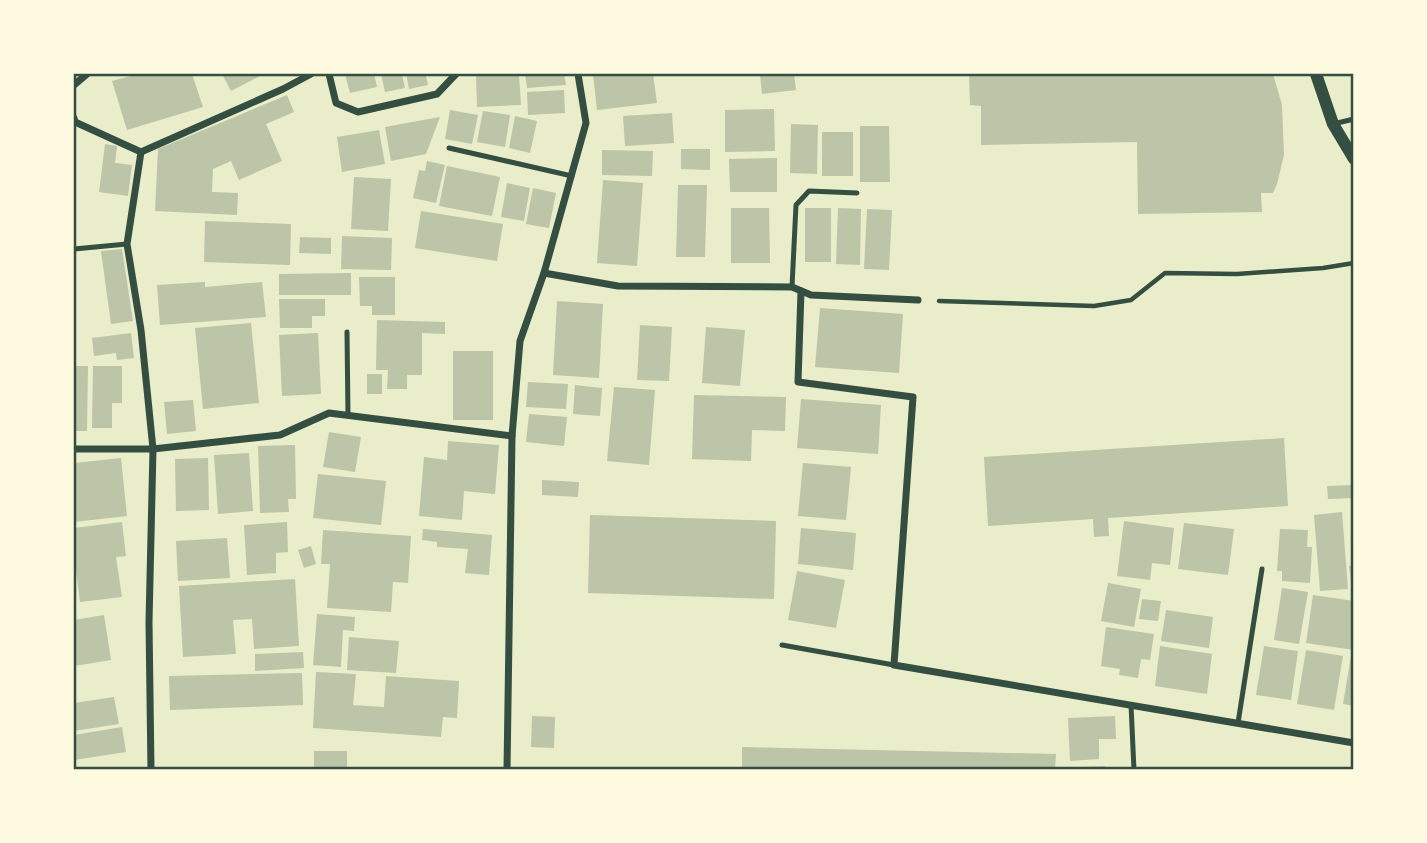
<svg xmlns="http://www.w3.org/2000/svg" width="1427" height="843" font-family="'Open Sans',sans-serif">
	<style>
		.building { fill: #bcc5a7 }
		.lines { fill: none; stroke-linecap: round; stroke-linejoin: round }
		.path { stroke: #344e41; stroke-width: 4.5 }
		.service { stroke: #344e41; stroke-width: 5 }
		.minor { stroke: #344e41; stroke-width: 7 }
		.tertiary { stroke: #344e41; stroke-width: 12 }
		.neatline { fill: none; stroke: #344e41; stroke-width: 2.5 }
	</style>
	<rect width="100%" height="100%" fill="#e9edc9"/>
	<g class="building">
		<polygon points="138,74 192,74 203,107 127,130 112,81"/>
		<polygon points="222,74 264,74 231,91"/>
		<polygon points="345,74 374,74 377,87 350,93"/>
		<polygon points="381,74 402,74 405,88 385,92"/>
		<polygon points="406,74 434,74 426,76 428,85 409,89"/>
		<polygon points="476,74 519,74 521,105 477,107"/>
		<polygon points="525,74 564,74 566,85 527,88"/>
		<polygon points="593,74 653,74 657,103 597,110"/>
		<polygon points="760,74 794,74 796,90 762,94"/>
		<polygon points="969,74 1273,74 1282,105 1284,155 1277,184 1273,193 1261,193 1262,212 1138,214 1137,142 981,145 981,106 970,105"/>
		<polygon points="564,90 565,113 528,115 527,92"/>
		<polygon points="287,95 294,112 266,124 282,161 239,180 231,161 213,169 212,192 238,193 237,215 155,211 158,149"/>
		<polygon points="774,109 775,151 725,152 725,110"/>
		<polygon points="450,110 478,115 472,144 445,139"/>
		<polygon points="483,111 510,115 505,147 477,142"/>
		<polygon points="672,113 674,143 625,146 623,116"/>
		<polygon points="515,116 537,121 530,153 509,148"/>
		<polygon points="440,117 426,154 391,161 385,127"/>
		<polygon points="791,124 818,125 817,174 790,173"/>
		<polygon points="860,126 889,126 890,182 860,182"/>
		<polygon points="379,130 385,164 342,172 337,137"/>
		<rect x="822" y="132" width="31" height="44"/>
		<polygon points="105,144 117,146 115,163 132,165 128,196 99,192"/>
		<polygon points="681,149 710,149 710,170 681,169"/>
		<polygon points="602,150 653,151 652,176 602,175"/>
		<polygon points="777,158 777,192 730,192 729,159"/>
		<polygon points="427,161 445,165 436,203 413,198 419,170 425,171"/>
		<polygon points="447,166 500,177 492,216 439,206"/>
		<polygon points="354,177 391,179 388,231 351,229"/>
		<polygon points="603,180 643,183 637,266 597,263"/>
		<polygon points="507,183 530,188 524,221 501,217"/>
		<polygon points="678,185 707,185 705,257 676,257"/>
		<polygon points="533,188 556,193 549,228 526,224"/>
		<polygon points="731,208 769,208 770,263 731,263"/>
		<rect x="805" y="208" width="26" height="54"/>
		<polygon points="838,208 861,209 860,265 836,264"/>
		<polygon points="867,209 892,210 889,270 864,269"/>
		<polygon points="421,211 503,224 497,261 415,248"/>
		<polygon points="205,221 291,224 290,265 204,262"/>
		<polygon points="342,236 392,238 391,270 341,269"/>
		<polygon points="300,237 331,238 331,254 299,253"/>
		<polygon points="122,249 133,321 111,324 101,251"/>
		<polygon points="351,273 351,295 279,295 279,274"/>
		<polygon points="359,277 395,277 395,315 372,315 372,306 360,306"/>
		<polygon points="205,282 205,287 262,282 266,317 160,325 157,285"/>
		<polygon points="279,299 325,299 325,316 312,316 312,328 280,328"/>
		<polygon points="557,301 603,304 599,378 553,375"/>
		<polygon points="820,308 903,314 899,373 815,367"/>
		<polygon points="377,320 445,322 445,334 422,333 422,375 407,375 407,389 387,389 388,370 376,370"/>
		<polygon points="251,323 259,403 203,409 195,328"/>
		<polygon points="640,325 672,327 669,381 637,380"/>
		<polygon points="706,327 745,330 740,386 702,383"/>
		<polygon points="131,333 134,358 117,360 116,353 94,356 92,338"/>
		<polygon points="318,333 321,394 282,396 279,335"/>
		<rect x="453" y="351" width="40" height="69"/>
		<polygon points="74,366 88,366 87,431 74,431"/>
		<polygon points="93,366 122,366 122,403 112,403 112,428 92,428"/>
		<rect x="367" y="374" width="15" height="20"/>
		<polygon points="528,382 568,384 566,409 526,407"/>
		<polygon points="575,385 602,388 600,416 573,414"/>
		<polygon points="614,387 655,390 649,465 607,461"/>
		<polygon points="694,395 786,397 785,431 752,430 751,461 692,459"/>
		<polygon points="801,399 881,405 878,454 797,448"/>
		<polygon points="193,400 196,431 167,434 164,402"/>
		<polygon points="529,414 567,417 564,446 526,442"/>
		<polygon points="329,432 361,437 355,472 323,467"/>
		<polygon points="1284,438 1288,506 1108,518 1109,536 1094,537 1093,519 988,526 984,457"/>
		<polygon points="448,441 499,445 495,494 464,491 462,520 419,516 424,457 447,460"/>
		<polygon points="295,445 296,499 288,499 289,512 260,513 258,446"/>
		<polygon points="249,453 253,511 218,514 214,455"/>
		<polygon points="121,458 127,516 74,522 74,463"/>
		<polygon points="208,458 209,510 176,511 175,459"/>
		<polygon points="803,463 851,467 846,520 798,516"/>
		<polygon points="318,474 386,481 381,525 313,518"/>
		<polygon points="542,480 579,482 578,497 542,495"/>
		<polygon points="1354,485 1354,498 1328,499 1327,486"/>
		<polygon points="1342,512 1348,589 1320,591 1314,515"/>
		<polygon points="590,515 776,521 774,599 588,593"/>
		<polygon points="1124,521 1174,528 1170,565 1152,563 1150,580 1117,576"/>
		<polygon points="122,522 126,556 116,557 122,597 80,602 74,555 74,528"/>
		<polygon points="287,522 288,552 276,553 276,573 247,575 244,525"/>
		<polygon points="1184,523 1234,529 1228,575 1178,569"/>
		<polygon points="801,528 856,533 853,570 798,564"/>
		<polygon points="423,529 492,535 489,575 465,573 468,549 437,547 437,542 422,540"/>
		<polygon points="1280,529 1308,530 1307,547 1312,547 1310,583 1282,581 1282,571 1277,571"/>
		<polygon points="323,530 411,536 408,583 393,582 391,612 327,608 330,564 321,564"/>
		<polygon points="227,538 230,578 178,581 176,541"/>
		<polygon points="311,546 316,564 304,568 298,550"/>
		<polygon points="1354,565 1354,589 1352,589 1349,566"/>
		<polygon points="797,571 845,580 836,628 788,620"/>
		<polygon points="295,579 299,646 254,649 252,619 233,620 236,654 183,657 179,586"/>
		<polygon points="1108,583 1141,589 1134,627 1101,621"/>
		<polygon points="1282,588 1308,592 1299,644 1274,640"/>
		<polygon points="1313,595 1354,601 1354,650 1306,643"/>
		<polygon points="1142,599 1161,601 1158,621 1139,619"/>
		<polygon points="1166,610 1213,617 1209,648 1161,641"/>
		<polygon points="317,614 355,617 354,631 343,630 341,667 313,665"/>
		<polygon points="104,615 111,660 74,666 74,620"/>
		<polygon points="1106,627 1154,634 1150,660 1141,659 1138,678 1119,675 1120,669 1101,666"/>
		<polygon points="349,637 399,641 396,673 347,670"/>
		<polygon points="1160,646 1212,654 1207,694 1155,686"/>
		<polygon points="1264,646 1298,651 1291,700 1256,695"/>
		<polygon points="1306,650 1343,656 1334,710 1297,704"/>
		<polygon points="303,652 304,668 255,671 255,654"/>
		<polygon points="1351,656 1354,656 1354,706 1343,704"/>
		<polygon points="316,672 356,674 353,705 384,707 386,676 459,681 457,718 443,717 441,737 313,728"/>
		<polygon points="302,673 303,705 170,710 169,676"/>
		<polygon points="114,697 119,724 74,731 74,703"/>
		<polygon points="532,716 555,717 554,748 531,747"/>
		<polygon points="1115,716 1116,739 1099,739 1099,759 1070,761 1068,718"/>
		<polygon points="122,727 126,752 74,760 74,735"/>
		<polygon points="742,747 1056,754 1055,770 742,770"/>
		<rect x="314" y="751" width="33" height="19"/>
		<polygon points="1105,766 1105,770 1077,770 1077,767"/>
	</g>
	<g class="lines">
		<polyline class="path" points="939,301 1094,306 1131,300 1165,273 1237,274 1323,268 1354,263"/>
		<g class="service">
			<polyline points="1333,124 1354,119"/>
			<polyline points="449,148 572,176"/>
			<polyline points="74,249 127,244"/>
			<polyline points="792,287 796,205 809,191 857,193"/>
			<polyline points="347,332 348,416"/>
			<polyline points="782,645 894,665"/>
			<polyline points="1131,705 1134,770"/>
			<polyline points="1238,723 1262,569"/>
		</g>
		<g class="minor">
			<polyline points="329,74 336,103 358,112 437,94 456,74"/>
			<polyline points="74,85 87,74"/>
			<polyline points="74,118 75,122 141,152 283,89 311,74"/>
			<polyline points="141,152 127,244 141,330 153,449 149,622 151,770"/>
			<polyline points="544,273 618,286 792,287 811,295 918,300"/>
			<polyline points="801,291 798,382 913,397 894,665 1354,743"/>
			<polyline points="74,449 153,449 280,435 329,413 512,436"/>
			<polyline points="507,770 512,436 520,341 544,273 586,123 578,74"/>
		</g>
		<polyline class="tertiary" points="1316,74 1333,124 1354,159"/>
	</g>
	<rect width="1427" height="843" fill="none" stroke="#fefae0" stroke-width="150"/>
	<rect x="75" y="75" width="1277" height="693" class="neatline"/>
</svg>
